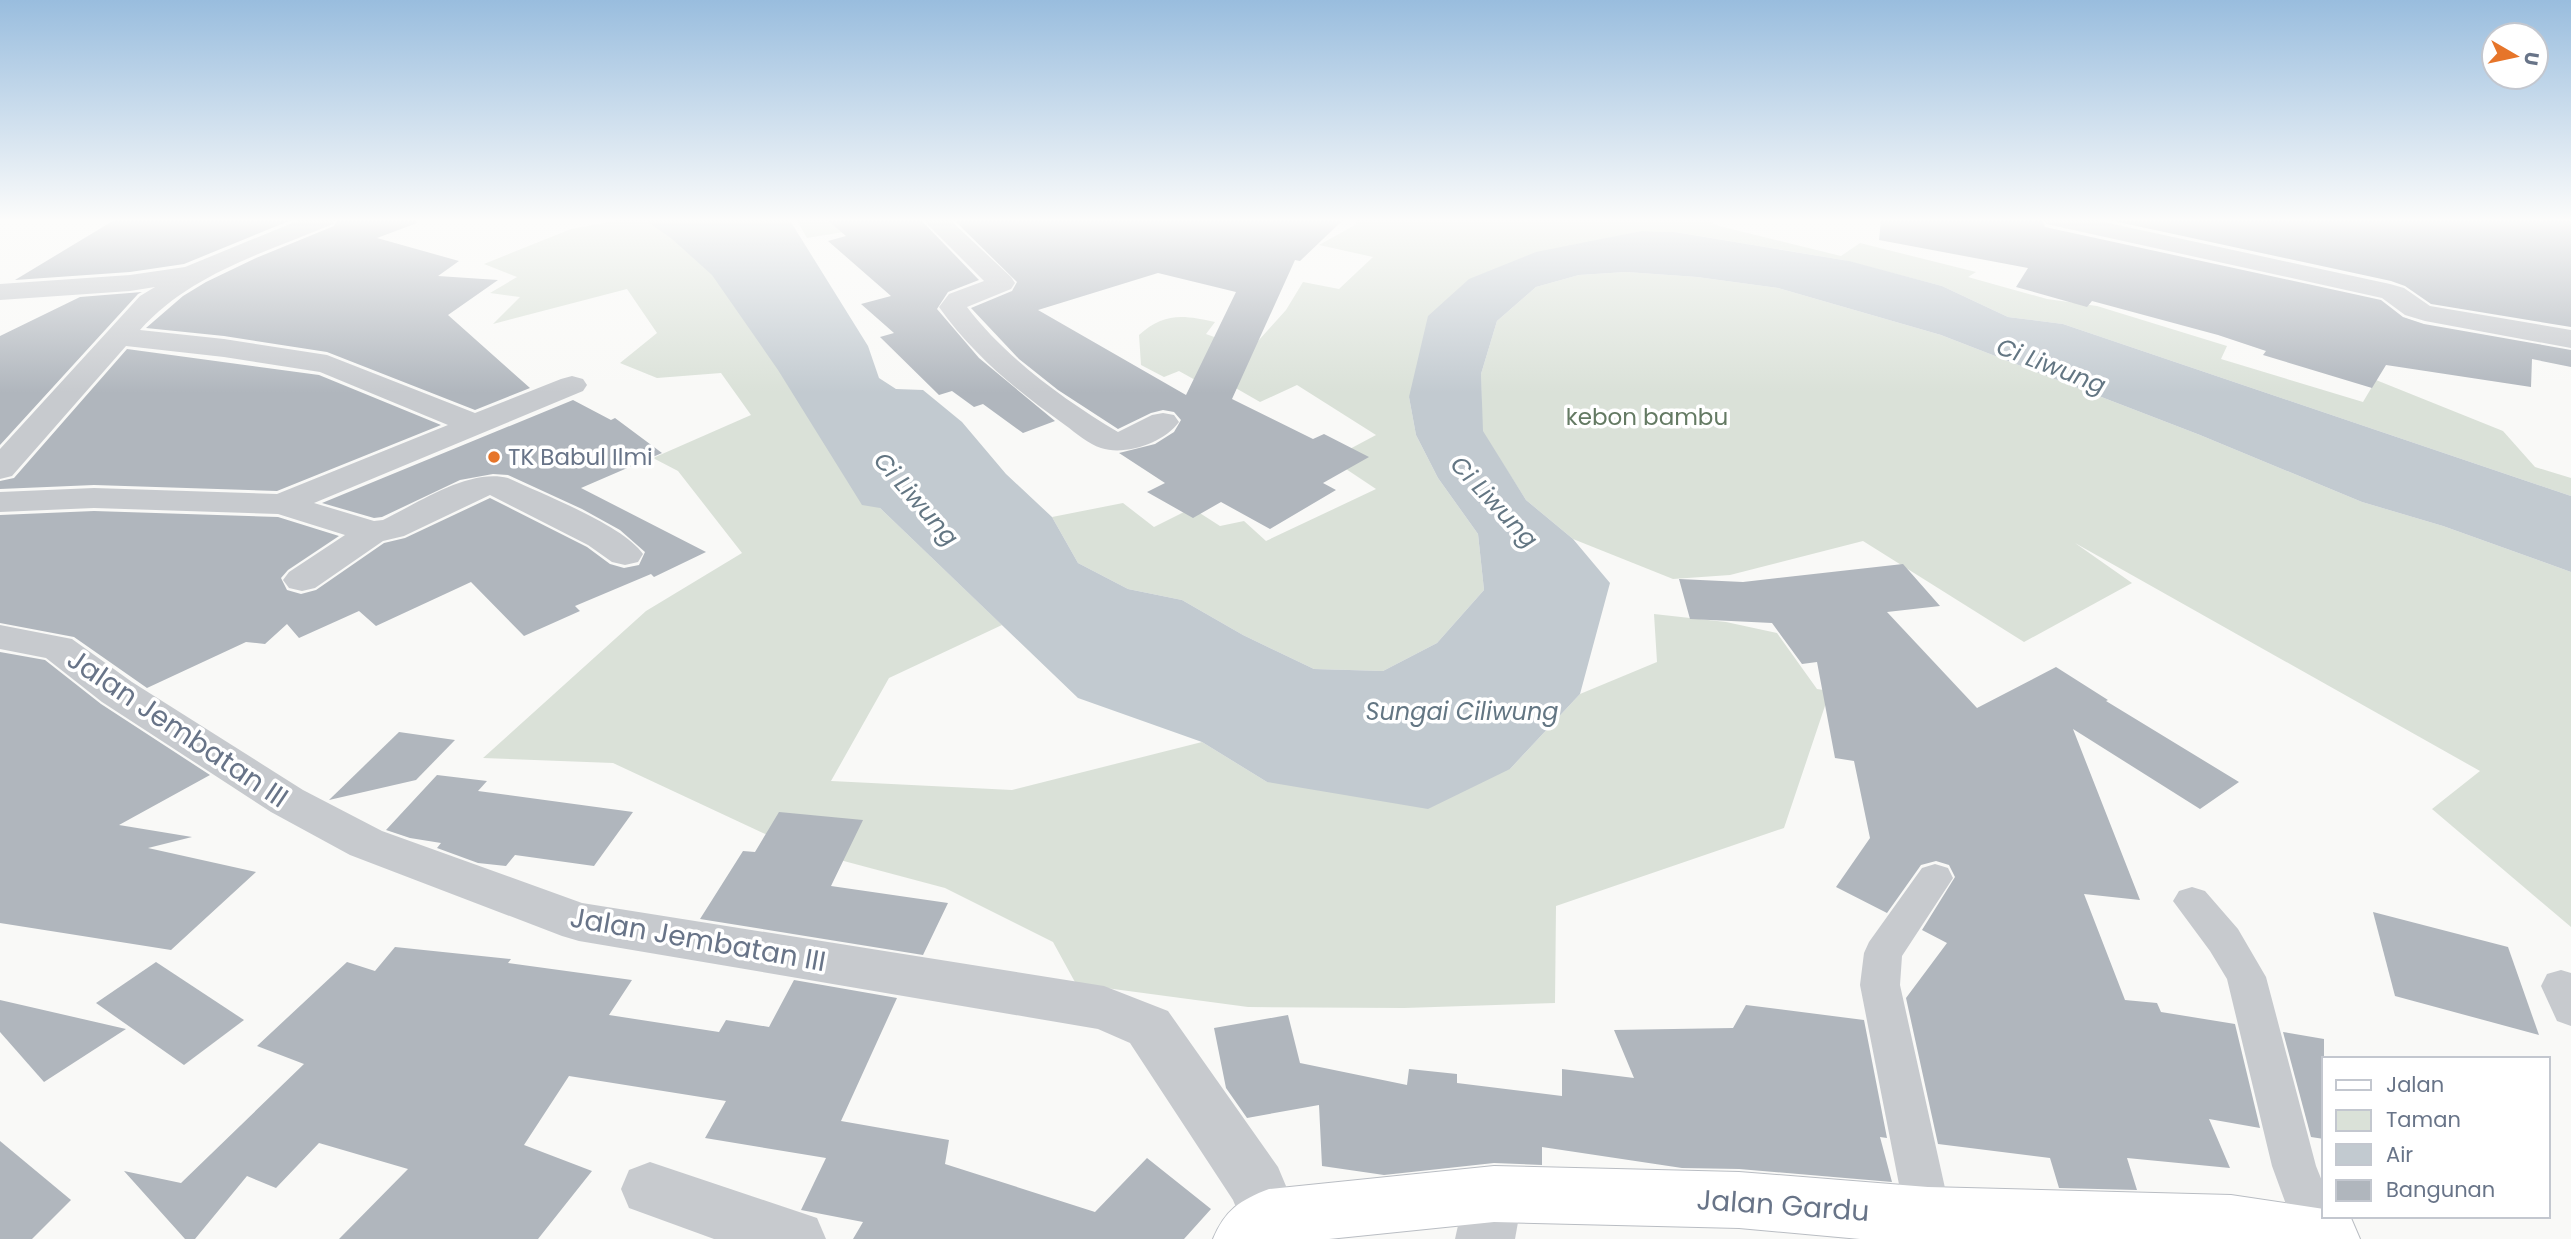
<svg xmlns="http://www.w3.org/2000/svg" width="2571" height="1239" font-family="Poppins,sans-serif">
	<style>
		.green { fill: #dae1d8 }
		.water { fill: #c2cad0 }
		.building { fill: #b0b6bd; fill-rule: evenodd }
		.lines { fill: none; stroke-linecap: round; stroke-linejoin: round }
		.secondary-casing { stroke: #b9bdc3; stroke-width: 2 }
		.lane { fill: #c7cace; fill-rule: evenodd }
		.street { fill: #c7cace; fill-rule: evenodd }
		.secondary { fill: #fff; fill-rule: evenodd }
		.poi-dot { fill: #e6752a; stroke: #fff; stroke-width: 2.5 }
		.labels { text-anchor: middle; stroke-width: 7; stroke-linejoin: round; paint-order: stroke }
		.park-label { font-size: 23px; fill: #647a63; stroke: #fff }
		.poi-label { font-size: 23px; fill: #687488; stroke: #fff; text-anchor: start }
		.water-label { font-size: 24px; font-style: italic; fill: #637683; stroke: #fff }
		.near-street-label { font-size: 28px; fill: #687488; stroke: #fff }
	</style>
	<rect width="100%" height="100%" fill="#f9f9f7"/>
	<g class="green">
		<polygon points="625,219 686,219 880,508 1002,625 889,678 831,781 1012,790 1202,742 1267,782 1510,769 1580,694 1657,662 1654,614 1726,622 1777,633 1817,689 1830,691 1784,828 1556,906 1555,1003 1404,1008 1248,1007 1076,984 1053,942 945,888 795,848 613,763 483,758 646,611 742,553 678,471 653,458 751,415 721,373 657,378 620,363 657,333 627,289 493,324 520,297 490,293 517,277 484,264 571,229"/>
		<polygon points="796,219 846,219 856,230 807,238"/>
		<path d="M 1359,219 L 1709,219 L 1715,225 L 1841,256 L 1860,243 L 1976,272 L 1968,277 L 2047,299 L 2097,306 L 2227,346 L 2221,359 L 2363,402 L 2376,380 L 2503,431 L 2535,467 L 2571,478 L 2571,496 L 2063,324 L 2008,317 L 1942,286 L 1843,260 L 1676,232 L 1641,231 L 1538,253 L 1409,397 L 1416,435 L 1438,478 L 1478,534 L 1484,590 L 1437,643 L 1383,671 L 1314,669 L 1243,635 L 1182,600 L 1128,589 L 1078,563 L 1052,517 L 1123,503 L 1154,527 L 1192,508 L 1220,526 L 1244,521 L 1266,541 L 1376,489 L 1331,459 L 1376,435 L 1297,385 L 1260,402 L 1220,379 L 1206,386 L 1179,371 L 1164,377 L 1141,365 L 1139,335 C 1164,312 1184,315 1215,322 L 1206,334 L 1250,350 L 1286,310 L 1303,282 L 1339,289 L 1373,257 L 1319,245 L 1355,225 Z"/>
		<polygon points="1626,272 1697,277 1778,288 1941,335 2200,435 2362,502 2443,526 2571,572 2571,927 2432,809 2480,771 2075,543 2132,583 2024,642 1863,541 1730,575 1673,579 1573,539 1526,500 1482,431 1481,374 1497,321 1536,287 1579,275"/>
	</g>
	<polygon class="water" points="644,219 789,219 868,346 879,378 896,389 923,390 962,422 1006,474 1052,517 1078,563 1128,589 1182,600 1243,635 1314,669 1383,671 1437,643 1484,590 1478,534 1438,478 1416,435 1409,397 1428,316 1469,279 1536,252 1641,231 1675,232 1849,261 1942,286 2008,317 2063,324 2571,496 2571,572 2443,526 2362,502 2200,435 1941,335 1778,288 1697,277 1626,272 1579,275 1536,287 1497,321 1481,374 1483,431 1526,500 1573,539 1610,583 1580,694 1510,769 1428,809 1267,782 1202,742 1078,698 880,508 862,505 778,370 712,275 672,239"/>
	<g class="building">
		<polygon points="116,219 294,219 184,264 130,272 15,280"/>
		<polygon points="338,219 416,219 417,223 377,238 459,261 438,276 498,280 448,315 530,388 475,410 327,352 224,336 146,328 183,296 206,282 256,258 334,226"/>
		<polygon points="826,219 920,219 979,280 948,292 937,309 979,358 1055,421 1023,433 983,404 974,407 952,391 939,395 880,337 894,333 861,304 891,296 828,241 846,236"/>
		<path d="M 953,219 L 1344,219 L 1300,261 L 1295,260 L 1232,399 L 1313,439 L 1324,434 L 1369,457 L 1323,483 L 1336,490 L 1270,529 L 1221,502 L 1193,518 L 1147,492 L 1165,483 L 1119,453 L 1155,444 L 1174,432 L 1181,420 L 1174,412 L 1163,410 L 1151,413 L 1118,429 L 1058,390 L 1019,359 L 971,308 L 1012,291 L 1017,282 ZM 1158,273 L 1236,292 L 1186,395 L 1038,310 Z"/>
		<polygon points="1881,219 2041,219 2045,227 2381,300 2403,317 2424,324 2571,350 2571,367 2532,359 2531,387 2386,365 2372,388 2263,355 2266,351 2218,335 2092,301 2087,307 2016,287 2028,268 1879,240"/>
		<polygon points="2104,219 2571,219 2571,327 2431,304 2405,286 2391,281"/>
		<polygon points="142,292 138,294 0,445 0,336 80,297"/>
		<polygon points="127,349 319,375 441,425 277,491 94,485 0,489 0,481 14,478"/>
		<polygon points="573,400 611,420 615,418 662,453 581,488 706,552 654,577 651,574 575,606 580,611 524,636 471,582 376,626 359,611 299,638 287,624 265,644 246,642 147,688 74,637 0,623 0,515 94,511 278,517 339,536 288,570 281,578 287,590 301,594 316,590 384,543 405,538 490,498 587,547 610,564 624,568 639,565 645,552 620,530 582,509 508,475 493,474 460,480 382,517 374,518 322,503"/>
		<polygon points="1903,564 1940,606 1887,612 1977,708 2056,667 2108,700 2106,701 2239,782 2200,809 2073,729 2140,900 2084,894 2125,1000 2157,1003 2161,1012 2235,1024 2260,1128 2209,1119 2230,1168 2127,1158 2137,1190 2059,1188 2050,1158 1938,1144 1906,998 1947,943 1922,930 1955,877 1949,865 1936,861 1921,865 1887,913 1836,887 1870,838 1854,761 1835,758 1817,662 1802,664 1772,623 1690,619 1679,579 1743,582"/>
		<polygon points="0,652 45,660 101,704 210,775 119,825 192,837 148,848 256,872 171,950 0,923"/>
		<polygon points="399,732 455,740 416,780 329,800"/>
		<polygon points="437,775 487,781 478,791 633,812 594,866 515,855 506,866 478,863 437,848 441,843 410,838 386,830"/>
		<polygon points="779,812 863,820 831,886 948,903 923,955 700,919 743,851 755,852"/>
		<polygon points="2373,912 2508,947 2539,1035 2395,996"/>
		<polygon points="395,947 511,959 508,963 632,980 609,1015 719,1032 726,1020 769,1027 794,980 897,998 841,1121 949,1140 945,1164 1095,1212 1147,1158 1211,1209 1184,1239 853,1239 863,1222 801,1210 826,1158 705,1138 726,1101 569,1076 524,1145 592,1171 538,1239 339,1239 408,1169 319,1143 276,1188 247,1176 195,1239 185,1239 124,1171 181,1183 304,1064 257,1046 347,962 375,971"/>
		<polygon points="156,962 244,1020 184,1065 96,1003"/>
		<polygon points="0,1000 126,1029 44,1082 0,1032"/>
		<polygon points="1746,1005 1864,1020 1887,1138 1880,1137 1892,1182 1739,1169 1682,1168 1542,1147 1542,1165 1494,1163 1384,1175 1322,1166 1319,1105 1247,1118 1226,1088 1214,1028 1288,1015 1300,1063 1407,1085 1409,1069 1457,1074 1457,1083 1562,1096 1562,1069 1634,1078 1614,1030 1733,1028"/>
		<polygon points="2283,1032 2324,1039 2324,1139 2311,1137"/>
		<polygon points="0,1141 71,1200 32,1239 0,1239"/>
	</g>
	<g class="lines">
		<g class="secondary-casing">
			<path id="secondary" d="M 1494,1166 L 1739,1172 L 1928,1187 L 2231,1195 L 2324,1209 L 2324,1216 L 2351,1218 L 2360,1239 L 1860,1239 L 1739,1228 L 1494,1222 L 1329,1239 L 1213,1239 C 1225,1210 1240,1200 1269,1189 Z"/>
		</g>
		<g class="lane">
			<polygon points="1935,864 1948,868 1953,878 1902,956 1900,985 1951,1215 1944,1230 1928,1237 1912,1230 1905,1215 1860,985 1864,953 1869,942 1922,868"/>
			<polygon points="2192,887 2205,891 2238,929 2266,977 2316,1166 2324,1186 2324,1216 2336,1216 2343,1239 2298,1237 2272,1166 2227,979 2210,951 2173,901 2179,891"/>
			<polygon points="2561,970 2571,973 2571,1026 2557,1021 2541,986 2547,974"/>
		</g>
		<g class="street">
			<path d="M 302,219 L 336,219 L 333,224 C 264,253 190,274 140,330 L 224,339 L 327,355 L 475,413 L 561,379 L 572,376 L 583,379 L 587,385 L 583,391 L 314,503 L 374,521 L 383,520 C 418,503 469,468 508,478 C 542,494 623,525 643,554 L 638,562 L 625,565 L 612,562 L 588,545 L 490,495 L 404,536 L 383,541 L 315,588 L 302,591 L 289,588 L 283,580 L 289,572 L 345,535 L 278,514 L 94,508 L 0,512 L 0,492 L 94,488 L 277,494 L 448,425 L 320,372 L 224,357 L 126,346 L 12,476 L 0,479 L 0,449 L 140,296 L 155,287 L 130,291 L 0,300 L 0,284 L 130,275 L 185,267 Z"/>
			<path d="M 922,219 L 949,219 L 1011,277 L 1015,283 L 1011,289 L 967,307 C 1006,358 1064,400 1118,432 L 1152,415 L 1163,413 L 1174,415 L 1179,422 C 1164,443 1125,456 1101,448 C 1088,444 1076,433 1065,425 C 1017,391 973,355 939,307 L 949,294 L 984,281 Z"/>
			<polygon points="2043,219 2090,219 2390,284 2404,288 2430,306 2571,330 2571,348 2425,321 2405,315 2382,298 2055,226 2046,224"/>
			<polygon points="0,625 72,639 132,682 303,790 382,831 582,903 1104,986 1168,1011 1278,1167 1299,1217 1290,1237 1248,1237 1233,1200 1130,1043 1098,1029 579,941 562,936 350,855 271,812 102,702 46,658 0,649"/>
			<polygon points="650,1162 817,1218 826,1239 714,1239 629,1208 621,1189 629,1170"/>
			<polygon points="1494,1166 1515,1174 1523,1194 1515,1239 1455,1239 1465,1194 1473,1174"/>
		</g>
		<use href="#secondary" class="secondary"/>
	</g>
	<linearGradient id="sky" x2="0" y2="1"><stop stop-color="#99bdde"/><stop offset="0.56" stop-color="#fcfcfb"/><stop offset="1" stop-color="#fcfcfb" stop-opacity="0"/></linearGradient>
	<rect width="2571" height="393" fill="url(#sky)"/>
	<circle class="poi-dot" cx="494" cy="457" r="7"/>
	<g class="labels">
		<g class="park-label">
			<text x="1647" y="425">kebon bambu</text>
		</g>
		<g class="poi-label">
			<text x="508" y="465">TK Babul Ilmi</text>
		</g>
		<g class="water-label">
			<text transform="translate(2051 366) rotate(21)" y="8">Ci Liwung</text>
			<text transform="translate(916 499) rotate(49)" y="8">Ci Liwung</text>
			<text transform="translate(1494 502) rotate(47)" y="8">Ci Liwung</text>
			<text x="1462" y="720">Sungai Ciliwung</text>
		</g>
		<g class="near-street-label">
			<text transform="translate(178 728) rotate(34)" y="10">Jalan Jembatan III</text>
			<text transform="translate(698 939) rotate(10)" y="10">Jalan Jembatan III</text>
			<text transform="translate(1783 1205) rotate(4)" y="10">Jalan Gardu</text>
		</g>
	</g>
	<rect x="2322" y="1057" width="228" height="161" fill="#ffffff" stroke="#c3c7cf" stroke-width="2"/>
	<rect x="2336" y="1080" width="35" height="10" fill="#ffffff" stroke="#c3c7cf" stroke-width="2"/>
	<text x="2386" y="1092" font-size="21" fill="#687488">Jalan</text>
	<rect x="2336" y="1110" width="35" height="21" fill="#dae1d8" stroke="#c3c7cf" stroke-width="2"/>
	<text x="2386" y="1127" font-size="21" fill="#687488">Taman</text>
	<rect x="2336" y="1144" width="35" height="21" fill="#c2cad0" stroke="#c3c7cf" stroke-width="2"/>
	<text x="2386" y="1162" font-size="21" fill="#687488">Air</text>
	<rect x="2336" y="1180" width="35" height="21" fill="#b0b6bd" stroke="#c3c7cf" stroke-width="2"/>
	<text x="2386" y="1197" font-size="21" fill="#687488">Bangunan</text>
	<g transform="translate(2515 56) rotate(99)"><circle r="33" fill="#ffffff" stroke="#c3c7cf" stroke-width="2"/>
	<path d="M0-5L12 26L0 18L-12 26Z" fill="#e6752a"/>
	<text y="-10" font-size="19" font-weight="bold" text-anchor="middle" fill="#687488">U</text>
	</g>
</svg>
